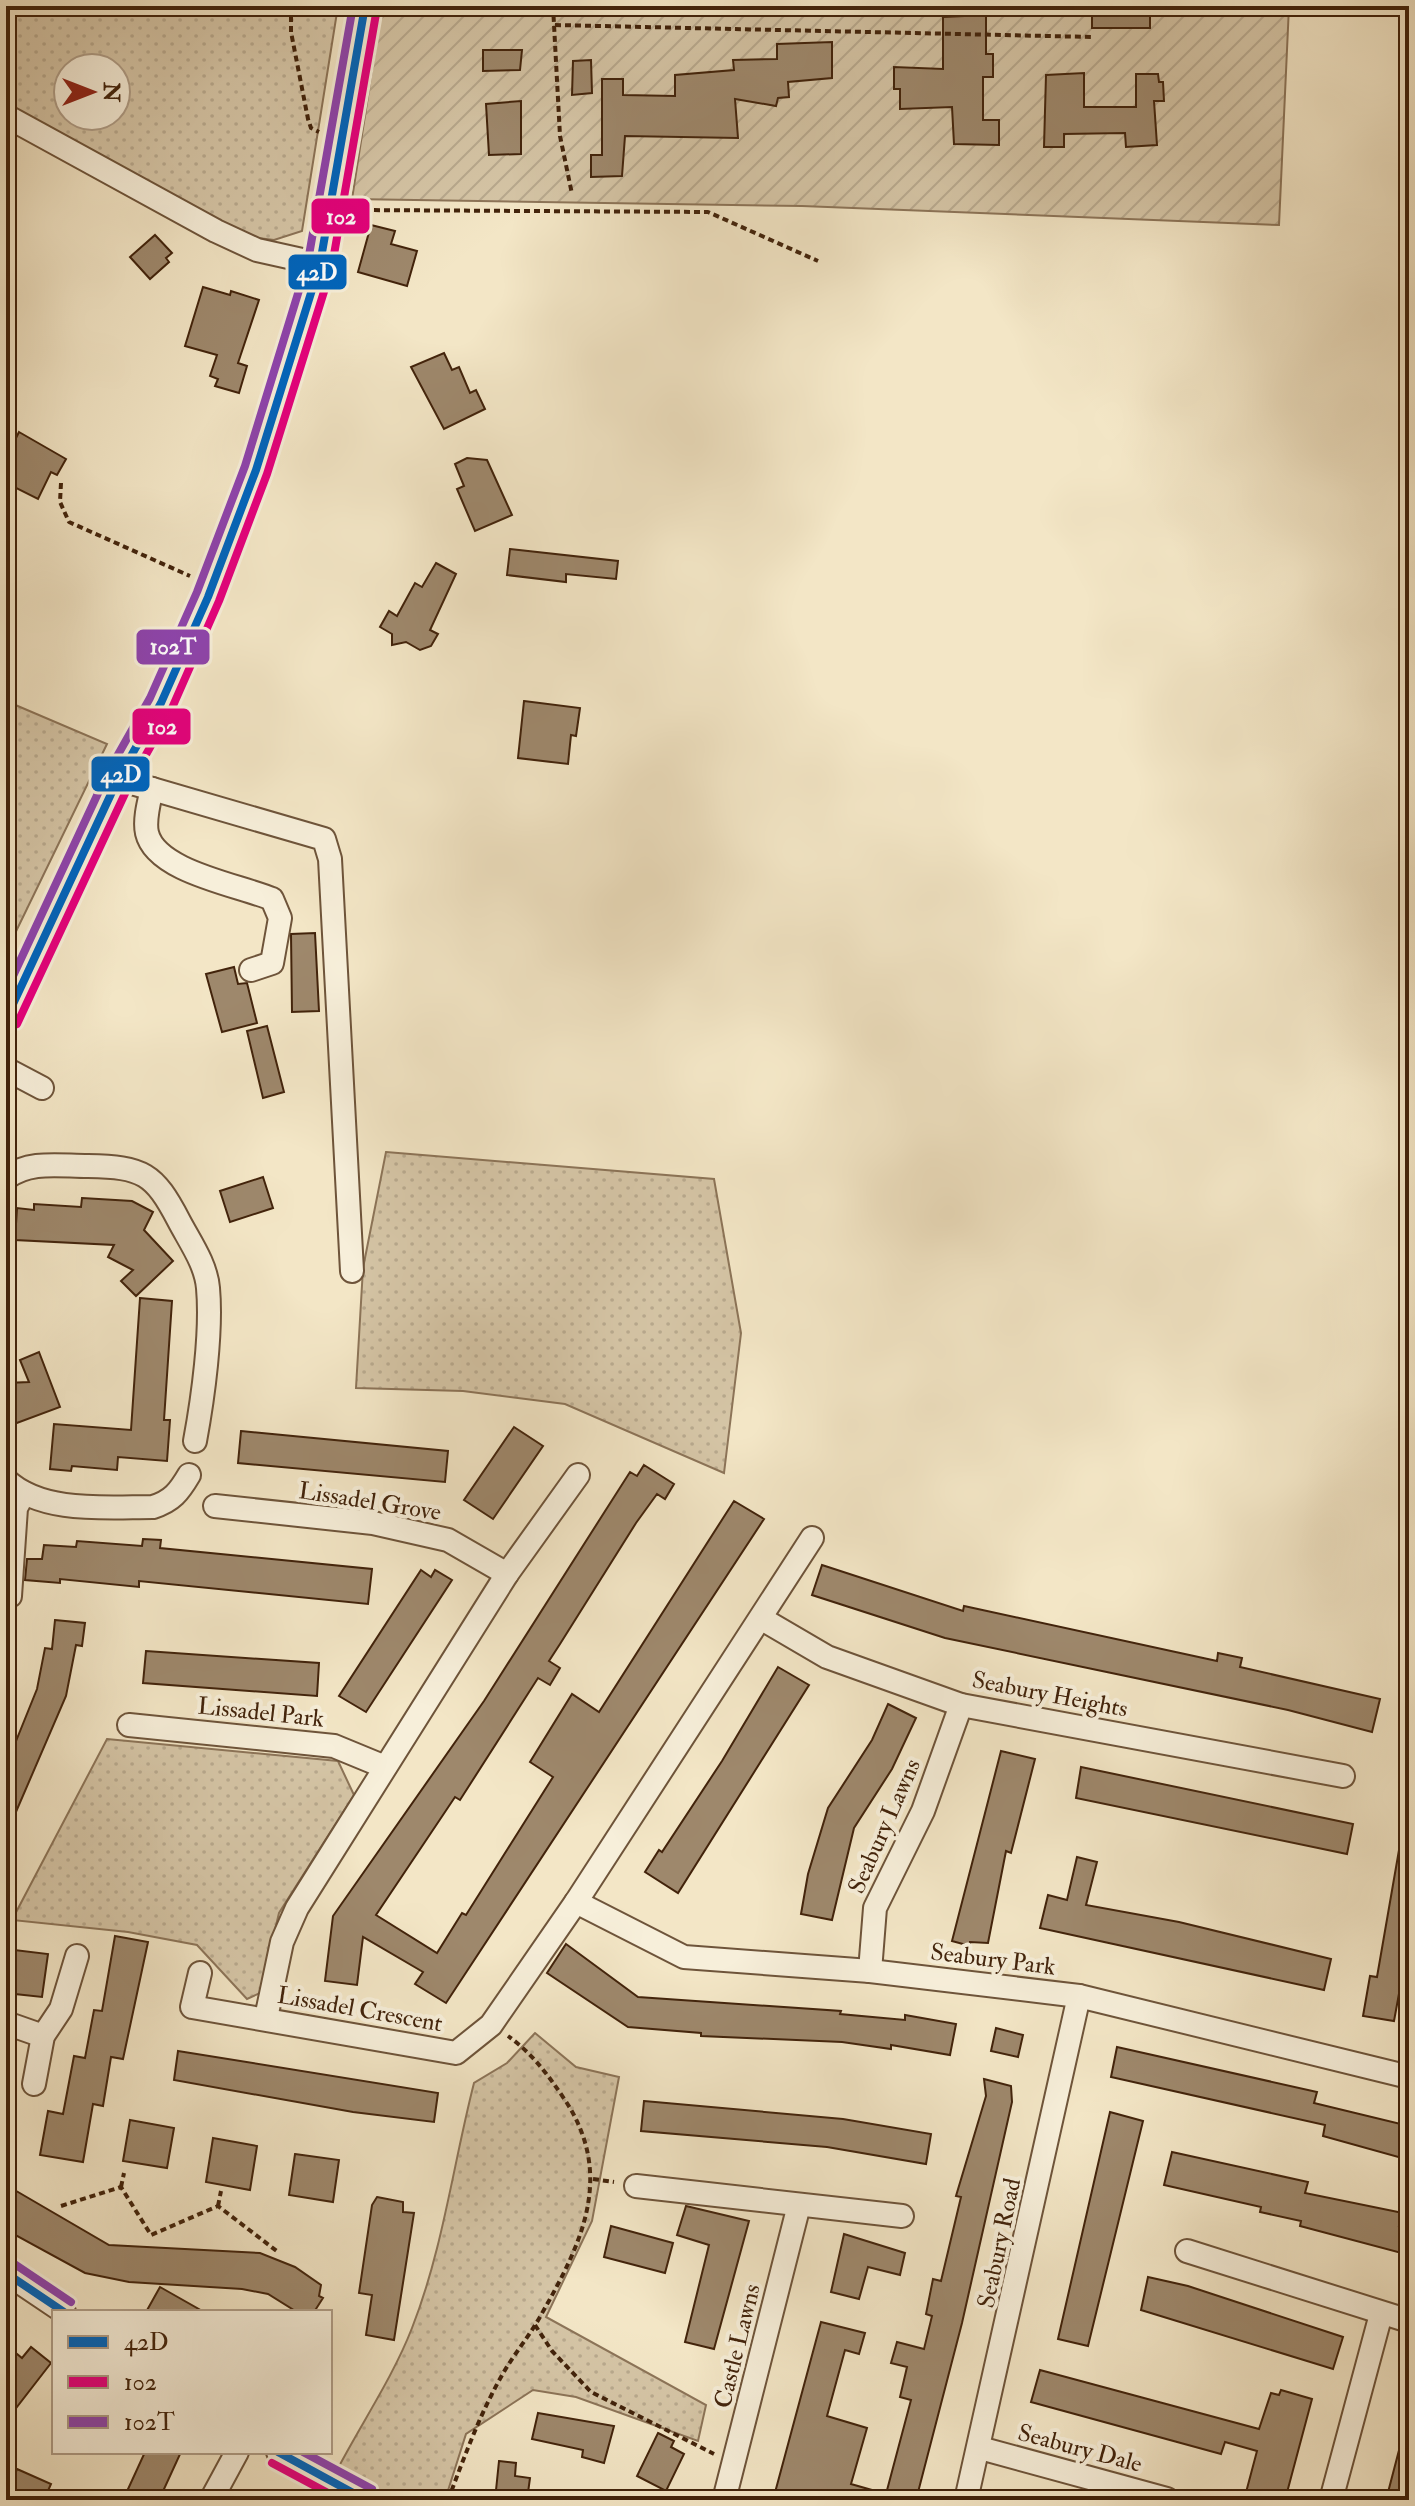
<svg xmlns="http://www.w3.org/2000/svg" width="1415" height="2506" font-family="'IM FELL Double Pica',serif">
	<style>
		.grass { fill: url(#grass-dots); stroke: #8c7458; stroke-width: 2; fill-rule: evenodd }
		.garden { fill: url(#garden-furrows); stroke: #8c7458; stroke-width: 2 }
		.building { fill: #9e886c; stroke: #42230b; stroke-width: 2 }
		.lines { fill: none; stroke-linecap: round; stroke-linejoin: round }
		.minor-casing { stroke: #6e543a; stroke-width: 26 }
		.major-casing { stroke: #42230b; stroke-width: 32 }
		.path { stroke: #42230b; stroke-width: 4; stroke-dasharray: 6 4; stroke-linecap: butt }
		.minor { stroke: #f7efda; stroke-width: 22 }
		.major { stroke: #f3e6c6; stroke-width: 28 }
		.bus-1-casing { stroke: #f7efda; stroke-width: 14 }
		.bus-2-casing { stroke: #f7efda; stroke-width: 14 }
		.bus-3-casing { stroke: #f7efda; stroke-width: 14 }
		.bus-1 { stroke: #0065bd; stroke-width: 8 }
		.bus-2 { stroke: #e5007d; stroke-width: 8 }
		.bus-3 { stroke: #8e44ad; stroke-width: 8 }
		.labels { text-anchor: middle; stroke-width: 8; stroke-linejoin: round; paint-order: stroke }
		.street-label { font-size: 24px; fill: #42230b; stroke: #f7efda }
		.line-badge { stroke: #f7efda; stroke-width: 3 }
		.badge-label { font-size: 22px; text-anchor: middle; font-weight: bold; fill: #fff }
	</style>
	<defs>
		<pattern id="grass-dots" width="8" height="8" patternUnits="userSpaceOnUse" patternTransform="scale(2)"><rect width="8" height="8" fill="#d5c5a6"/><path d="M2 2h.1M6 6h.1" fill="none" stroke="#b8a98e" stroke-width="1.8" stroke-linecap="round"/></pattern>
		<pattern id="garden-furrows" width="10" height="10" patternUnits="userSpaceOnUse" patternTransform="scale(2)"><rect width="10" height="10" fill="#d5c5a6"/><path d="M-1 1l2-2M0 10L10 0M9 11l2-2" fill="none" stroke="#b8a98e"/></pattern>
	</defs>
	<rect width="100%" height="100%" fill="#f3e6c6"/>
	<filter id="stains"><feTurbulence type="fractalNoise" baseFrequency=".0025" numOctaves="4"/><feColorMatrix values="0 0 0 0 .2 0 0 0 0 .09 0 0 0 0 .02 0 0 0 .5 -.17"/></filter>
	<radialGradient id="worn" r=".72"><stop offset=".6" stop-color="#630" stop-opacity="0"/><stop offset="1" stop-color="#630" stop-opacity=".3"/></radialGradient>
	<g class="grass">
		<path d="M 6,6 L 338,6 L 302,231 L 274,240 L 243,236 L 6,103 ZM 68,68 L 116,68 L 116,116 L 68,116 Z"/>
		<polygon points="6,701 107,744 6,952"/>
		<polygon points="386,1152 714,1179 741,1333 724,1473 565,1404 463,1391 356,1388 363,1268"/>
		<polygon points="107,1739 338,1761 354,1795 279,1913 260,1993 247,1999 197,1945 128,1932 12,1920"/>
		<path d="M 535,2033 L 576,2067 L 619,2077 L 592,2221 L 546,2317 L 706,2405 L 698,2441 L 576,2397 L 533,2390 L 466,2434 L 445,2500 L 393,2500 L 337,2470 C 361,2424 393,2377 412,2328 C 443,2249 453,2165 474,2083 L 507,2063 Z"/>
	</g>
	<polygon class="garden" points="382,6 1289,6 1279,225 802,206 352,199"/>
	<g class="building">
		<polygon points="1150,10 1150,28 1092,28 1092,12"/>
		<polygon points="986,15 986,54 993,54 993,77 983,77 983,120 999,120 999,145 954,144 952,107 900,109 900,89 894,89 894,67 943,69 943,17"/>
		<polygon points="832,42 832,78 788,82 789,97 778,98 776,106 735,99 738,138 625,136 622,176 591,177 591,155 602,155 602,79 623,79 623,95 675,96 675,75 734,70 733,60 777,59 777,44"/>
		<polygon points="483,50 522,50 520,70 483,71"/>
		<polygon points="591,60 592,93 572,95 573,61"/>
		<polygon points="1084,73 1084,107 1136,107 1136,74 1158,74 1159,82 1163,82 1164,101 1154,101 1157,145 1126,147 1125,133 1064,134 1064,147 1044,147 1046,75"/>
		<polygon points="521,101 521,154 489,155 486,104"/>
		<polygon points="371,225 395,231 391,244 417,251 407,286 358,272"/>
		<polygon points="155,235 172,253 166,258 169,262 150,279 130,257"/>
		<polygon points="203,287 230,295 231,291 259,300 238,363 247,366 239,393 215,386 218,379 210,376 217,355 185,346"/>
		<polygon points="444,353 452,370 459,367 470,393 476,390 485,409 444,429 411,367"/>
		<polygon points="19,432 66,459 57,475 51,472 38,499 6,483 6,458"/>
		<polygon points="467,458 487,460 512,515 475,531 457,489 464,486 455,464"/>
		<polygon points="510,549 618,561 616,579 566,574 566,582 507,575"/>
		<polygon points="436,563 456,574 430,630 438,634 431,646 420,650 406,642 392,645 392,634 380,627 389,611 397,616 415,583 422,587"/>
		<polygon points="524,701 580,708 576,736 571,735 568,764 518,758"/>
		<polygon points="315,933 319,1011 292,1012 291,934"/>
		<polygon points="234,967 238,984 247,983 257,1023 222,1032 206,974"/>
		<polygon points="267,1026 284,1092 263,1098 247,1031"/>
		<polygon points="263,1177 273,1208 230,1222 220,1191"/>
		<polygon points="82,1198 132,1201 153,1212 144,1230 173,1261 136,1296 121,1281 133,1270 108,1257 114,1245 15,1240 17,1208 34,1210 34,1204 81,1207"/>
		<polygon points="140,1298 172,1301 164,1420 170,1420 167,1461 118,1457 117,1470 72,1466 71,1471 50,1469 54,1424 131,1430"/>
		<polygon points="39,1352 60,1407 6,1427 6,1383 29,1382 20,1360"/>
		<polygon points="514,1427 543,1446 493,1519 464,1500"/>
		<polygon points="241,1431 448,1451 445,1482 238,1463"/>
		<polygon points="644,1465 674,1484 665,1499 657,1494 636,1523 560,1644 549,1661 560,1668 550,1685 538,1678 460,1800 455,1797 376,1915 437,1953 462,1913 466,1915 553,1777 530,1762 572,1694 599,1712 734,1501 764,1519 446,2003 415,1984 423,1972 363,1937 357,1985 325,1981 333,1916 484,1701 630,1472 637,1476"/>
		<polygon points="143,1539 161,1540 160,1548 372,1569 368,1604 139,1581 139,1587 60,1579 60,1583 25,1580 27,1559 42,1559 44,1545 76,1547 77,1541 142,1546"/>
		<polygon points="822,1565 963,1611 964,1606 1217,1661 1218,1653 1242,1658 1240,1667 1380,1699 1372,1732 1288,1710 945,1638 812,1595"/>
		<polygon points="421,1570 431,1577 435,1570 452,1580 366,1712 339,1696"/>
		<polygon points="55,1620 85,1623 82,1646 76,1645 66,1696 6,1835 6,1766 37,1689 45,1648 52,1649"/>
		<polygon points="146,1651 319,1663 317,1696 143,1683"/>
		<polygon points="778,1667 809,1685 678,1893 645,1872 659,1850 662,1852 722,1761"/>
		<polygon points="888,1704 916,1718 892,1769 854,1828 832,1920 801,1914 808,1874 828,1808 872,1740"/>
		<polygon points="1001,1751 1035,1759 1011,1853 1006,1851 988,1943 970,1942 970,1946 952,1941"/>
		<polygon points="1081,1767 1353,1824 1347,1854 1076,1798"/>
		<polygon points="1399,1850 1409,1850 1409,1962 1405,1961 1394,2021 1363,2016 1370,1976 1377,1977"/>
		<polygon points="1077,1857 1097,1862 1086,1905 1179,1922 1331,1959 1324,1990 1040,1928 1048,1895 1067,1900"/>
		<polygon points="115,1936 148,1942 123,2059 111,2057 103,2106 93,2104 83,2162 40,2155 48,2111 63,2114 74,2056 85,2058 94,2010 102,2011"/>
		<polygon points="566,1944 638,1997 841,2011 840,2014 905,2020 905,2015 956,2024 950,2055 891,2045 891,2049 842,2042 701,2036 701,2033 628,2027 547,1973"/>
		<polygon points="6,1949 48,1954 42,1997 6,1993"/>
		<polygon points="996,2028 1023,2035 1018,2057 991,2051"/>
		<polygon points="1117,2047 1317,2092 1314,2103 1409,2126 1409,2160 1323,2136 1325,2125 1111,2077"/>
		<polygon points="178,2051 438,2093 434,2122 353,2112 174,2080"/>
		<polygon points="984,2079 1011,2086 1012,2102 962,2323 916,2500 773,2500 821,2322 865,2333 859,2354 845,2350 827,2416 867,2428 851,2484 886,2494 911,2400 900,2397 907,2367 891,2363 897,2342 924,2349 932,2316 926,2314 933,2279 941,2281 961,2197 956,2196 986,2096"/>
		<polygon points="644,2101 843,2119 931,2134 926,2164 827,2147 641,2131"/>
		<polygon points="1110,2112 1143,2121 1088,2346 1058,2339"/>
		<polygon points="130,2120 174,2128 167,2168 123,2161"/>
		<polygon points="213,2138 257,2146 250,2190 206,2182"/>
		<polygon points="1172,2152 1308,2182 1305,2193 1403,2213 1399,2226 1409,2228 1409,2255 1300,2226 1301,2221 1260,2212 1261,2207 1164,2185"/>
		<polygon points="295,2154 339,2160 333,2202 289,2195"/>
		<polygon points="6,2185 109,2245 260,2253 295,2267 321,2285 319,2296 323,2298 314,2312 297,2312 268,2294 242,2289 129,2282 85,2273 6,2230"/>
		<polygon points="377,2197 403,2202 403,2212 414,2213 394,2340 366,2335 372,2295 359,2293 372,2205"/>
		<polygon points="686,2206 749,2221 714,2349 685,2342 709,2245 677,2235"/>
		<polygon points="611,2226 673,2243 665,2273 604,2257"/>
		<polygon points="844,2234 905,2253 900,2275 868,2267 859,2299 831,2292"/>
		<polygon points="1148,2277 1188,2286 1343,2337 1333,2369 1141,2310"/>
		<polygon points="160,2287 204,2312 146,2312"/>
		<polygon points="6,2345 22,2358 31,2347 51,2363 6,2421"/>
		<polygon points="1040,2370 1259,2429 1271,2393 1279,2395 1281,2390 1312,2399 1285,2500 1244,2500 1257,2451 1225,2442 1221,2454 1031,2402"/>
		<polygon points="538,2413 614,2426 604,2463 582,2457 583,2450 532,2439"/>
		<polygon points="658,2433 674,2441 671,2447 684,2454 666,2491 637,2476"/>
		<polygon points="1403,2435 1409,2436 1409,2500 1386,2500"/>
		<polygon points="145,2452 181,2452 159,2500 123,2500"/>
		<polygon points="499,2461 516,2463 515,2476 530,2478 527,2500 495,2500"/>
		<polygon points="17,2469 51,2484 44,2500 6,2500"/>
	</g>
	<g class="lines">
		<g class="minor-casing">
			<g id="minor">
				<polyline points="6,116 216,231 257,250 320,264"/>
				<polyline points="118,779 324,839 330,859 352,1271"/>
				<path d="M 152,789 C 149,802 144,820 147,833 C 156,872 239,885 272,899 L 280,918 L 272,963 L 251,970"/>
				<polyline points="6,1069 42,1088"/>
				<path d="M 6,1178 C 30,1160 59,1166 88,1166 C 143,1167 154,1173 179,1221 C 190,1242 206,1264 208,1288 C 212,1332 203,1398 195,1441"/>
				<path d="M 6,1480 C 42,1514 107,1507 153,1507 C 172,1501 179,1492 189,1475"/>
				<polyline points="215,1506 373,1523 448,1540 507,1574"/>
				<polyline points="10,1596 16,1508 24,1493"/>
				<polyline points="762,1619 827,1657 961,1705 1343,1776"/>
				<polyline points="129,1725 334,1746 385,1767"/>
				<polyline points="576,1902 684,1957 870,1971 1079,1996 1409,2077"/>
				<polyline points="870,1971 875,1908 923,1811 961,1705"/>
				<polyline points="200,1973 192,2007 456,2053 491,2025 576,1902 812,1538"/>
				<polyline points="266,2018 282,1942 297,1908 507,1574 578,1475"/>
				<polyline points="6,2023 43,2036"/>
				<polyline points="34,2084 43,2036 61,2009 77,1956"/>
				<polyline points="636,2186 902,2216"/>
				<polyline points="1187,2251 1409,2321"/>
				<polyline points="6,2273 64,2312"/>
				<polyline points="980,2448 1167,2499"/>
				<polyline points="278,2452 366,2500"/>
				<polyline points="211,2500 237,2452"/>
				<polyline points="724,2500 799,2205"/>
				<polyline points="966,2500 1079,1996"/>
				<polyline points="1331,2500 1381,2314"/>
			</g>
		</g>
		<g class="major-casing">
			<polyline id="major" points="6,1019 118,779 161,703 208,597 256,470 320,264 365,6"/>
		</g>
		<g class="path">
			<polyline points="291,6 291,32 308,119 311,128 319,132"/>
			<polyline points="553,6 560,136 572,194"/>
			<polyline points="555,25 1092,37"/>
			<polyline points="354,210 708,212 818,261"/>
			<polyline points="61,483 60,502 69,522 190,576"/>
			<polyline points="593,2179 614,2182"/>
			<polyline points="121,2187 124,2173"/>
			<polyline points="61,2206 121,2187 151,2235 218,2206 278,2252"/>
			<polyline points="218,2206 221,2191"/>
			<polyline points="535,2325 552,2351 591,2392 714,2454"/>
			<path d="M 448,2500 C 464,2458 479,2416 501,2377 C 513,2355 529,2337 541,2315 C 582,2243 615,2176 565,2100 C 548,2075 533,2054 508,2036"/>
		</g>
		<use href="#minor" class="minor"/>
		<use href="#major" class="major"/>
		<g class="bus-1-casing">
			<g id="bus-1">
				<polyline points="6,1019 118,779 161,703 208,597 256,470 320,264 365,6"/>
				<polyline points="6,2273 64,2312"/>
				<polyline points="278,2452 366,2500"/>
			</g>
		</g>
		<g class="bus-2-casing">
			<g id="bus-2">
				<polyline points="17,1024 129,785 172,708 219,601 267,474 332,266 377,8"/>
				<polyline points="272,2463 341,2500"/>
			</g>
		</g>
		<g class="bus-3-casing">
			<g id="bus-3">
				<polyline points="6,991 107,774 150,698 197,592 245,466 308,261 353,6"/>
				<polyline points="13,2263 71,2302"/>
				<polyline points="303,2452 372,2489"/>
			</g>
		</g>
		<use href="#bus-1" class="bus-1"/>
		<use href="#bus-2" class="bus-2"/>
		<use href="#bus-3" class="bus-3"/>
	</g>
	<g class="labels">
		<g class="street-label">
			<text transform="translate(370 1501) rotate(9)" y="8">Lissadel Grove</text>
			<text transform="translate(1050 1694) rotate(11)" y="8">Seabury Heights</text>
			<text transform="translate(261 1712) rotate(6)" y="8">Lissadel Park</text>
			<text transform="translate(884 1826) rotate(-66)" y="8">Seabury Lawns</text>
			<text transform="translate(993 1959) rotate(7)" y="8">Seabury Park</text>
			<text transform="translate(360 2009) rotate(10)" y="8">Lissadel Crescent</text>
			<text transform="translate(999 2243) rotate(-78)" y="8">Seabury Road</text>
			<text transform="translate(737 2346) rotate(-76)" y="8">Castle Lawns</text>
			<text transform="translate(1080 2448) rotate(15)" y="8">Seabury Dale</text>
		</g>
	</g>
	<g class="line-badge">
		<rect x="310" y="197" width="61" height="38" rx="8" fill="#e5007d"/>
		<rect x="287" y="253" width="61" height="38" rx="8" fill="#0065bd"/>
		<rect x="135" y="628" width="76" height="38" rx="8" fill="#8e44ad"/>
		<rect x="131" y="707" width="61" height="39" rx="8" fill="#e5007d"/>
		<rect x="90" y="755" width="61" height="38" rx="8" fill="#0065bd"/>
	</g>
	<g class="badge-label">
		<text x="341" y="224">102</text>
		<text x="317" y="280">42D</text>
		<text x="173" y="654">102T</text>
		<text x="162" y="734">102</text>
		<text x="121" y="782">42D</text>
	</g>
	<rect width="1415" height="2506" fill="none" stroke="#f3e6c6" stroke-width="32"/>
	<rect x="8" y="8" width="1399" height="2490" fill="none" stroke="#42230b" stroke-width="4"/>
	<rect x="16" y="16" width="1383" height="2474" fill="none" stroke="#42230b" stroke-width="2"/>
	<rect x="52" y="2310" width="280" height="144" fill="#f7efda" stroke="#af9d87" stroke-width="2"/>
	<rect x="68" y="2336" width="40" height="12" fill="#0065bd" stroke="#af9d87" stroke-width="2"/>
	<text x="124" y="2350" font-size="24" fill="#42230b">42D</text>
	<rect x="68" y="2376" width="40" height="12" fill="#e5007d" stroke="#af9d87" stroke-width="2"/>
	<text x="124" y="2390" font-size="24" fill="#42230b">102</text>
	<rect x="68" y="2416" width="40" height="12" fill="#8e44ad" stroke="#af9d87" stroke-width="2"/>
	<text x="124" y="2430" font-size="24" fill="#42230b">102T</text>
	<g transform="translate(92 92) rotate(90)"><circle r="38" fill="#f7efda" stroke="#af9d87" stroke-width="2"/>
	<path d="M0-6L14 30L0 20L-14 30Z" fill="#8f2418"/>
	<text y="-12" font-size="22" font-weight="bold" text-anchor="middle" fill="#42230b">N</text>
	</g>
	<rect width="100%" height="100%" filter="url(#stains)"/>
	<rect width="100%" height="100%" fill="url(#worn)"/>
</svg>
